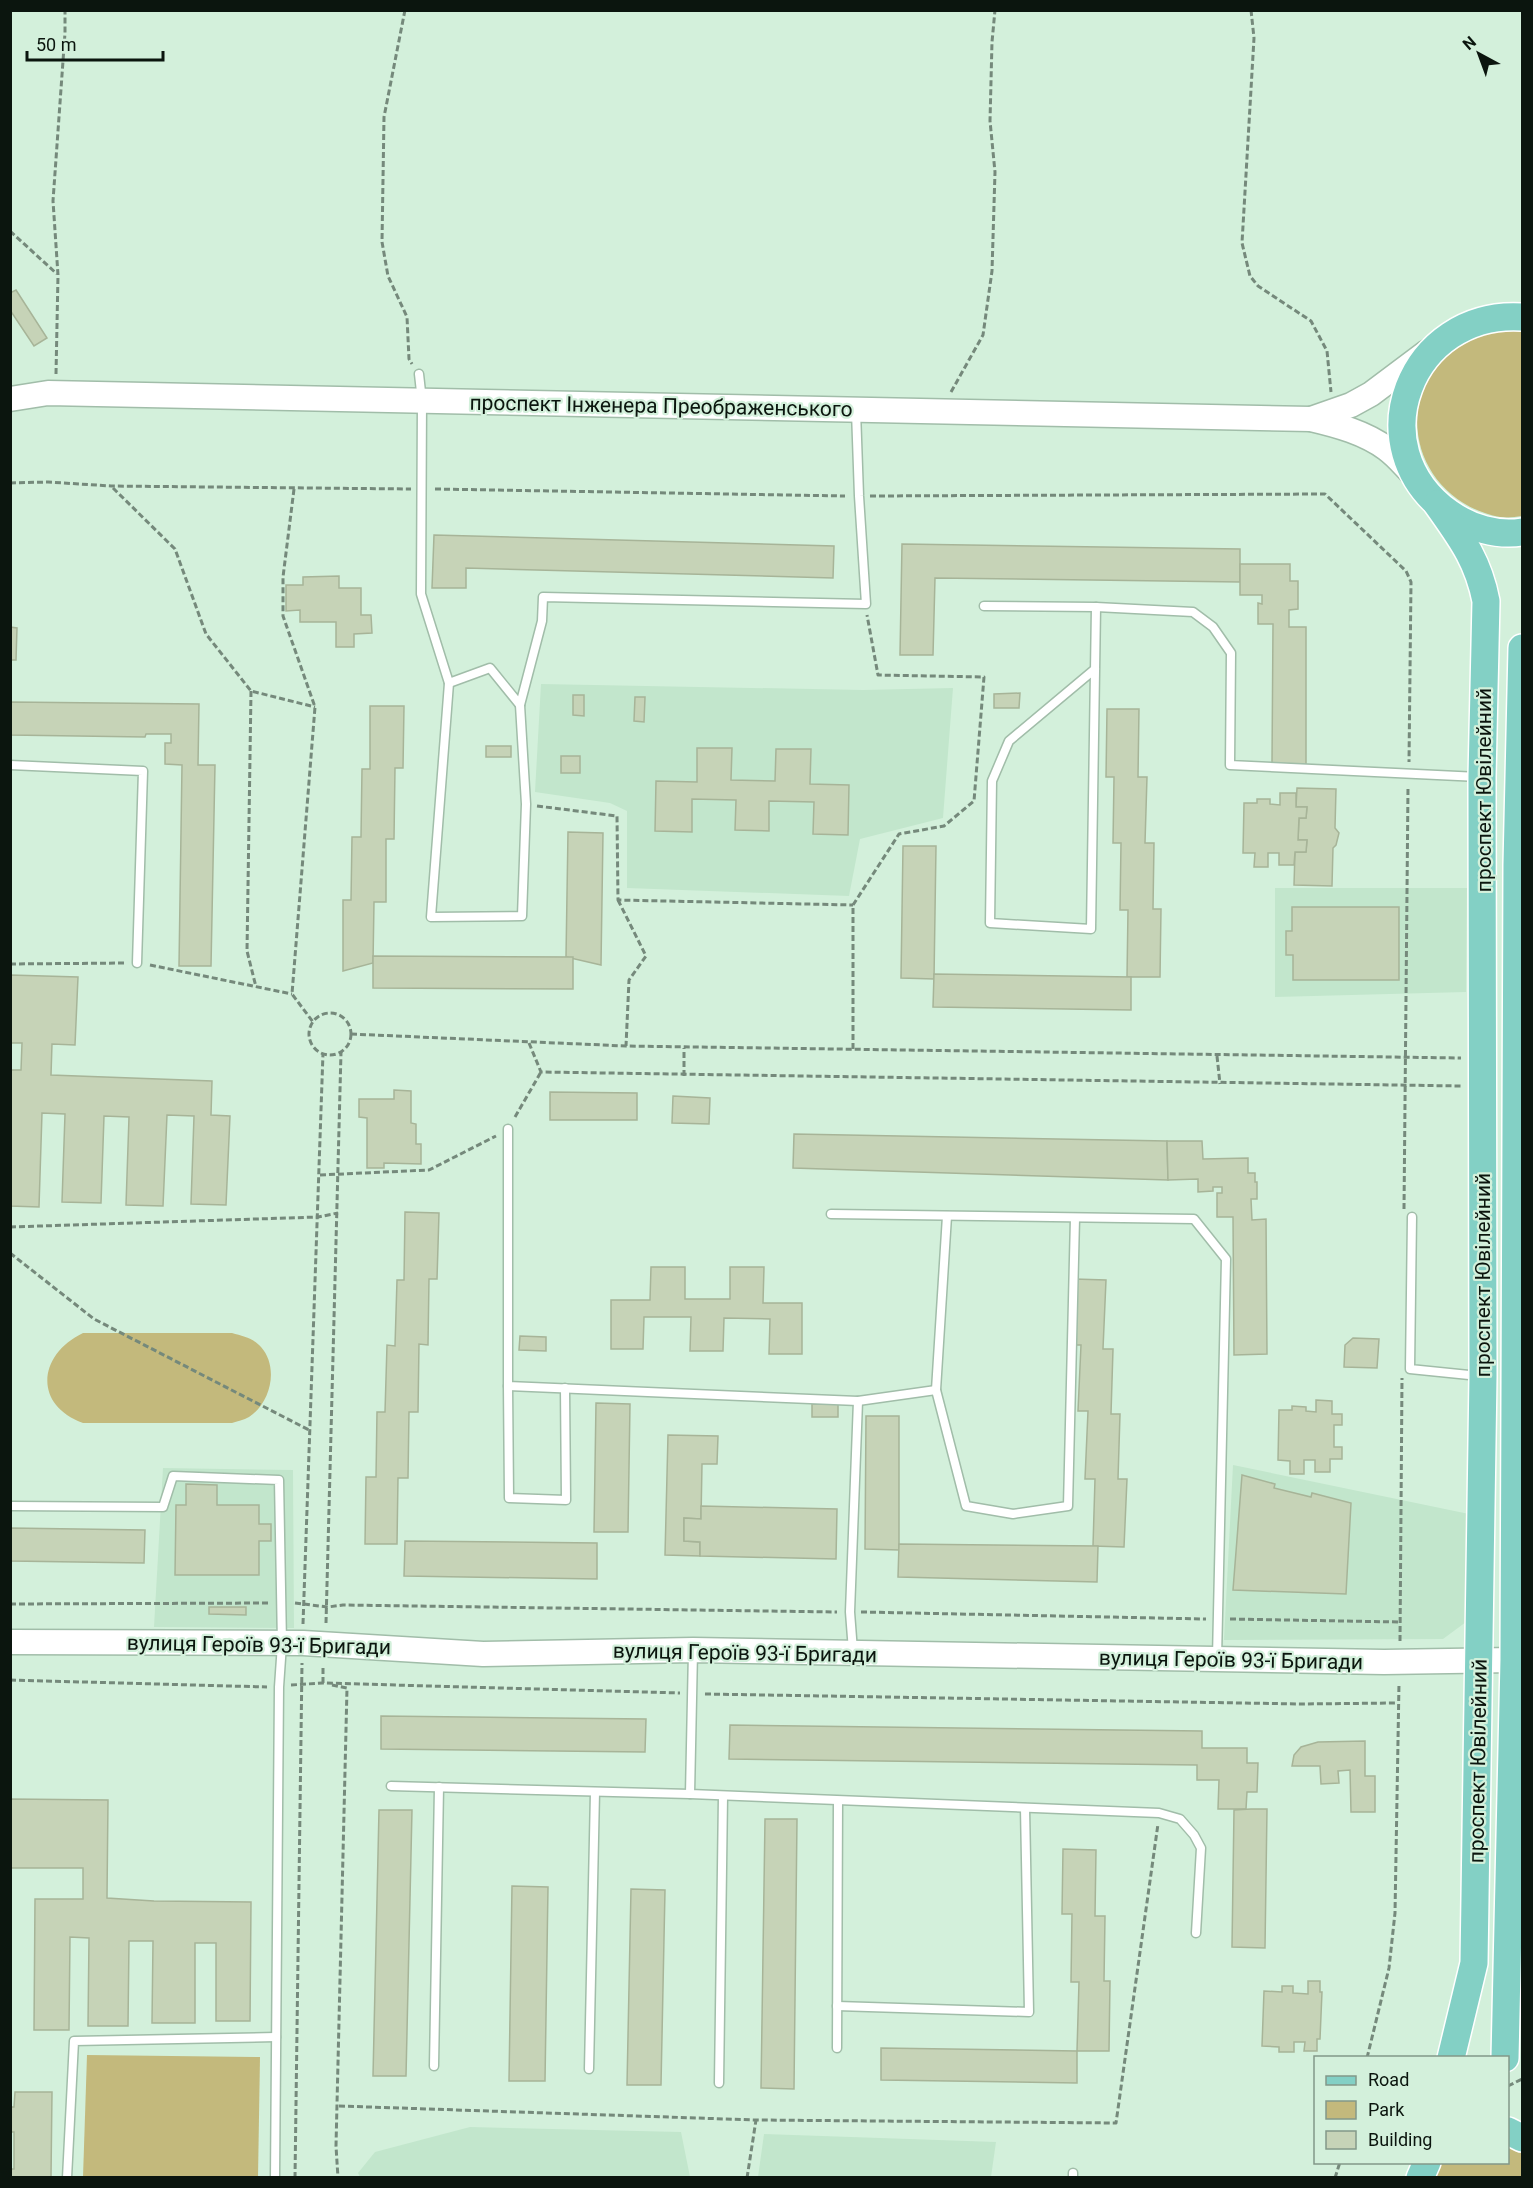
<svg xmlns="http://www.w3.org/2000/svg" width="1533" height="2188" font-family="Roboto,sans-serif">
	<style>
		.built { fill: #c2e6cc }
		.green { fill: #c3b97c }
		.building { fill: #c6d3b7; stroke: #a7b498; stroke-width: 1.5 }
		.lines { fill: none; stroke-linecap: round; stroke-linejoin: round }
		.lane-casing { stroke: #a1bda9; stroke-width: 11 }
		.secondary-casing { stroke: #a1bda9; stroke-width: 27 }
		.primary-casing { stroke: #fff; stroke-width: 30 }
		.path { stroke: #75897b; stroke-width: 3; stroke-dasharray: 6 3; stroke-linecap: butt }
		.lane { stroke: #fff; stroke-width: 8 }
		.secondary { stroke: #fff; stroke-width: 24 }
		.primary { stroke: #83d0c5; stroke-width: 27 }
		.labels { text-anchor: middle; stroke-width: 4.5; stroke-linejoin: round; paint-order: stroke }
		.street-label { font-size: 21px; fill: #0b150e; stroke: #d3f0db }
	</style>
	<rect width="100%" height="100%" fill="#d3f0db"/>
	<g class="built">
		<polygon points="541,684 863,690 953,688 943,818 860,839 849,896 627,888 627,811 610,803 535,792"/>
		<polygon points="1275,888 1467,888 1466,992 1275,997"/>
		<polygon points="1233,1465 1469,1514 1466,1622 1443,1639 1224,1640"/>
		<polygon points="163,1468 293,1470 294,1628 154,1627"/>
		<polygon points="470,2127 681,2132 690,2177 360,2177 358,2173 375,2152"/>
		<polygon points="764,2134 996,2142 991,2177 758,2177"/>
	</g>
	<g class="green">
		<path d="M 1522,327 L 1522,516 C 1515,517 1507,518 1500,517 C 1424,503 1391,418 1441,359 C 1450,348 1463,336 1477,332 C 1490,327 1508,328 1522,327 Z"/>
		<path d="M 83,1333 L 232,1333 C 243,1336 253,1338 261,1347 C 279,1367 271,1403 249,1417 C 244,1420 237,1421 232,1423 L 83,1423 C 32,1404 39,1354 83,1333 Z"/>
		<polygon points="87,2055 260,2057 258,2177 83,2177"/>
		<polygon points="1508,2137 1522,2143 1522,2177 1428,2178 1435,2163 1508,2162"/>
	</g>
	<g class="building">
		<polygon points="16,290 47,338 34,346 10,310 10,293"/>
		<polygon points="434,535 834,546 833,578 466,568 466,588 432,588"/>
		<polygon points="902,544 1240,549 1240,582 935,578 933,655 900,655"/>
		<polygon points="1240,564 1290,564 1290,581 1298,581 1298,609 1289,610 1289,627 1306,627 1306,765 1272,764 1273,624 1258,624 1258,603 1262,604 1262,595 1240,595"/>
		<polygon points="339,576 339,588 361,588 361,615 371,615 372,633 354,634 354,647 336,647 336,622 300,622 300,610 286,611 286,585 303,585 303,577"/>
		<polygon points="10,627 17,628 16,660 10,660"/>
		<polygon points="1020,693 1019,708 994,708 994,694"/>
		<polygon points="573,695 584,695 584,716 573,715"/>
		<polygon points="635,697 645,697 644,722 634,721"/>
		<polygon points="10,702 199,704 198,765 215,765 211,966 179,966 182,765 165,764 165,743 171,743 171,734 146,734 145,737 10,735"/>
		<polygon points="370,706 404,706 403,768 395,768 394,839 386,839 386,902 374,902 373,963 343,971 343,900 351,900 352,837 361,837 362,769 370,769"/>
		<polygon points="1107,709 1139,709 1138,777 1147,777 1145,843 1154,843 1153,909 1161,909 1160,977 1127,977 1128,910 1120,910 1121,843 1113,843 1114,777 1106,777"/>
		<rect x="486" y="746" width="25" height="11"/>
		<polygon points="697,748 732,748 731,780 775,781 776,749 811,749 810,784 849,785 848,835 813,834 814,802 769,801 769,831 735,830 736,800 692,799 692,832 655,831 656,781 697,782"/>
		<rect x="561" y="756" width="19" height="17"/>
		<polygon points="1297,788 1336,789 1335,828 1339,833 1336,845 1333,848 1332,886 1294,885 1295,852 1306,852 1307,840 1298,840 1299,818 1306,818 1307,807 1296,807"/>
		<polygon points="1280,793 1296,793 1296,807 1307,807 1306,818 1299,818 1298,840 1307,840 1306,852 1295,852 1294,865 1279,865 1279,853 1268,853 1268,867 1254,867 1255,853 1243,853 1244,803 1257,803 1257,799 1270,799 1270,804 1280,805"/>
		<polygon points="568,832 603,833 601,965 566,957"/>
		<polygon points="903,846 936,846 934,979 901,978"/>
		<polygon points="1292,907 1399,907 1399,980 1293,980 1293,955 1286,955 1286,931 1292,931"/>
		<polygon points="373,956 573,957 573,989 373,988"/>
		<polygon points="934,974 1131,977 1131,1010 933,1007"/>
		<polygon points="10,975 78,977 75,1045 52,1044 51,1075 212,1081 211,1115 230,1116 226,1205 191,1204 194,1116 167,1115 163,1206 126,1205 129,1117 104,1116 101,1203 62,1202 65,1114 42,1113 39,1207 10,1206 10,1070 21,1070 22,1043 10,1043"/>
		<polygon points="394,1090 411,1091 411,1123 416,1124 416,1144 421,1144 421,1164 384,1163 384,1168 367,1168 367,1118 359,1117 359,1099 394,1099"/>
		<polygon points="550,1092 637,1093 637,1120 550,1120"/>
		<polygon points="673,1096 710,1098 709,1124 672,1123"/>
		<polygon points="794,1134 1167,1141 1168,1180 793,1168"/>
		<polygon points="1167,1141 1202,1141 1203,1159 1248,1158 1248,1173 1255,1173 1255,1182 1257,1182 1257,1199 1251,1199 1252,1220 1266,1219 1267,1354 1234,1355 1233,1217 1217,1217 1217,1193 1222,1193 1222,1187 1213,1187 1213,1191 1198,1192 1198,1179 1168,1180"/>
		<polygon points="405,1212 439,1213 437,1279 429,1279 428,1345 419,1344 418,1412 409,1412 408,1478 398,1478 397,1544 365,1544 366,1477 376,1477 377,1412 385,1412 387,1345 395,1346 397,1280 404,1280"/>
		<polygon points="651,1267 685,1267 685,1299 730,1299 730,1267 764,1267 763,1303 802,1303 802,1354 769,1354 770,1319 724,1318 723,1351 690,1351 691,1317 644,1317 643,1349 611,1349 611,1300 650,1300"/>
		<polygon points="1074,1279 1106,1280 1103,1349 1113,1349 1111,1414 1120,1414 1118,1479 1127,1479 1124,1547 1093,1546 1095,1479 1085,1479 1088,1411 1078,1411 1081,1345 1072,1345"/>
		<polygon points="520,1336 546,1337 546,1351 519,1350"/>
		<polygon points="1353,1338 1379,1339 1377,1368 1344,1367 1345,1345"/>
		<polygon points="1316,1400 1332,1401 1332,1414 1342,1414 1342,1425 1334,1425 1334,1447 1342,1447 1342,1459 1330,1459 1330,1472 1315,1472 1315,1460 1304,1460 1304,1474 1290,1474 1290,1461 1278,1460 1279,1410 1292,1410 1292,1406 1306,1407 1306,1411 1316,1412"/>
		<polygon points="596,1403 630,1404 628,1532 594,1532"/>
		<rect x="812" y="1404" width="26" height="13"/>
		<polygon points="866,1416 899,1416 899,1550 865,1549"/>
		<polygon points="668,1435 718,1436 717,1464 702,1464 701,1519 684,1518 684,1541 700,1542 700,1556 665,1555"/>
		<polygon points="1242,1475 1275,1484 1274,1488 1311,1497 1312,1493 1351,1503 1346,1594 1233,1590"/>
		<polygon points="186,1484 217,1485 217,1505 259,1505 259,1524 271,1524 271,1541 259,1541 259,1575 175,1575 176,1505 186,1505"/>
		<polygon points="701,1506 837,1509 836,1559 700,1556 700,1542 684,1541 684,1518 701,1519"/>
		<polygon points="10,1528 145,1530 144,1563 10,1561"/>
		<polygon points="405,1541 597,1543 597,1579 404,1576"/>
		<polygon points="899,1544 1098,1546 1097,1582 898,1577"/>
		<polygon points="209,1607 246,1607 246,1615 209,1614"/>
		<polygon points="381,1716 646,1719 645,1752 381,1749"/>
		<polygon points="730,1725 1202,1731 1202,1748 1247,1748 1247,1763 1258,1763 1257,1792 1247,1792 1246,1809 1218,1809 1219,1780 1197,1780 1197,1765 729,1759"/>
		<polygon points="1365,1741 1365,1776 1375,1776 1375,1812 1351,1812 1350,1770 1338,1771 1339,1783 1321,1784 1320,1766 1292,1766 1294,1755 1301,1747 1318,1742"/>
		<polygon points="10,1799 108,1800 107,1898 154,1901 251,1902 250,2021 216,2021 216,1943 195,1943 195,2023 152,2023 153,1941 129,1941 128,2026 88,2026 89,1938 70,1937 69,2030 34,2030 35,1899 83,1899 83,1868 10,1868"/>
		<polygon points="1251,1809 1267,1809 1265,1948 1232,1947 1234,1810"/>
		<polygon points="379,1810 412,1810 406,2076 373,2076"/>
		<polygon points="765,1819 797,1819 794,2089 761,2088"/>
		<polygon points="1063,1849 1096,1850 1095,1916 1105,1916 1104,1981 1110,1981 1109,2051 1077,2051 1079,1982 1071,1982 1072,1914 1062,1914"/>
		<polygon points="512,1886 548,1887 545,2081 509,2081"/>
		<polygon points="631,1889 665,1890 661,2085 627,2085"/>
		<polygon points="1308,1981 1320,1981 1320,1992 1322,1992 1320,2039 1317,2039 1317,2051 1304,2051 1305,2042 1294,2042 1294,2052 1279,2052 1279,2047 1262,2046 1264,1991 1282,1992 1282,1986 1293,1986 1293,1993 1308,1994"/>
		<polygon points="881,2048 1077,2051 1077,2083 881,2080"/>
		<polygon points="15,2092 52,2092 51,2178 10,2178 10,2169 14,2169 14,2132 10,2132 10,2107 14,2107"/>
	</g>
	<g class="lines">
		<g class="lane-casing">
			<g id="lane">
				<polyline points="419,374 422,401 421,594 449,683 490,668 520,705 542,621 543,597 866,604 859,496 856,411"/>
				<polyline points="984,606 1096,607 1193,612 1213,627 1231,653 1230,765 1479,777"/>
				<polyline points="1095,669 1009,741 992,781 990,923 1091,929 1096,607"/>
				<polyline points="449,683 431,917 522,916 526,804 520,705"/>
				<polyline points="10,765 143,771 137,963"/>
				<polyline points="508,1129 508,1386 858,1401 936,1390"/>
				<polyline points="831,1214 1194,1219 1226,1259 1217,1658"/>
				<polyline points="947,1216 936,1390 966,1506 1013,1514 1068,1506 1075,1218"/>
				<polyline points="1412,1217 1410,1369 1479,1376"/>
				<polyline points="508,1386 509,1498 566,1500 565,1388"/>
				<polyline points="10,1506 163,1507 173,1476 279,1480 282,1644 279,1687 275,2178"/>
				<polyline points="693,1651 690,1794 1159,1813 1180,1819 1194,1835 1201,1848 1196,1933"/>
				<polyline points="853,1651 850,1612 858,1401"/>
				<polyline points="391,1786 690,1794"/>
				<polyline points="837,2006 1029,2012 1025,1808"/>
				<polyline points="837,2048 838,1801"/>
				<polyline points="434,2066 439,1787"/>
				<polyline points="589,2069 595,1792"/>
				<polyline points="719,2083 723,1796"/>
				<polyline points="67,2178 74,2041 276,2037"/>
				<polyline points="1073,2178 1073,2173"/>
			</g>
		</g>
		<g class="secondary-casing">
			<g id="secondary">
				<path d="M 10,399 L 48,393 L 1311,419 C 1337,425 1366,433 1387,449 C 1398,457 1406,468 1415,476"/>
				<polyline points="1311,419 1351,405 1371,394 1427,352"/>
				<polyline points="10,1642 303,1643 483,1654 693,1650 1384,1662 1514,1660"/>
			</g>
		</g>
		<g class="primary-casing">
			<g id="primary">
				<path d="M 1522,317 C 1410,310 1357,447 1449,513 C 1470,528 1497,536 1522,532"/>
				<path d="M 1437,504 C 1461,538 1478,560 1486,601 L 1482,777 L 1483,1376 L 1474,1963 L 1451,2058"/>
				<polyline points="1505,2058 1514,1660 1517,865 1522,648"/>
				<polyline points="1508,2131 1522,2138"/>
				<polyline points="1420,2178 1427,2162"/>
			</g>
		</g>
		<g class="path">
			<polyline points="405,10 384,117 382,242 388,276 407,317 409,359 412,364"/>
			<polyline points="1251,10 1254,38 1242,243 1250,276 1258,286 1311,321 1327,351 1331,392"/>
			<polyline points="10,231 57,274"/>
			<polyline points="56,374 58,275 53,201 65,33 65,10"/>
			<polyline points="951,392 983,335 992,271 995,172 990,121 992,42 995,10"/>
			<polyline points="10,483 48,482 111,486 411,489"/>
			<polyline points="113,488 175,549 206,634 251,691 315,707"/>
			<polyline points="294,489 283,577 283,616 315,707 292,994 313,1022"/>
			<polyline points="435,489 845,496"/>
			<polyline points="870,496 1325,494 1406,571 1411,582 1409,762"/>
			<polyline points="251,691 247,951 256,987"/>
			<polyline points="537,806 617,816 618,900 853,905"/>
			<polyline points="618,900 646,956 629,980 626,1046"/>
			<polyline points="10,964 126,963"/>
			<polyline points="150,965 292,994"/>
			<circle cx="330" cy="1034" r="21"/>
			<polyline points="351,1034 626,1046 1461,1058"/>
			<polyline points="529,1043 541,1072 1461,1086"/>
			<polyline points="853,1049 853,905 899,834 944,826 974,801 984,677 878,675 867,615"/>
			<polyline points="1217,1056 1220,1084"/>
			<polyline points="684,1076 684,1048"/>
			<polyline points="515,1117 541,1072"/>
			<polyline points="320,1175 429,1170 496,1136"/>
			<polyline points="1404,1209 1408,787"/>
			<polyline points="10,1227 318,1217 338,1213"/>
			<polyline points="10,1253 94,1319 309,1430"/>
			<polyline points="295,1603 328,1607 343,1605 837,1612"/>
			<polyline points="10,1604 270,1603"/>
			<polyline points="861,1612 1206,1619"/>
			<polyline points="1230,1619 1400,1622"/>
			<polyline points="326,1623 341,1052"/>
			<polyline points="303,1624 323,1053"/>
			<polyline points="1400,1641 1402,1378"/>
			<polyline points="10,1680 267,1687"/>
			<polyline points="323,1683 323,1665"/>
			<polyline points="291,1685 323,1683 680,1693"/>
			<polyline points="332,1685 347,1688 336,2146 338,2178"/>
			<polyline points="705,1694 1302,1704 1397,1703"/>
			<polyline points="1367,2058 1389,1968 1395,1913 1399,1683"/>
			<polyline points="1508,2086 1522,2079"/>
			<polyline points="339,2106 756,2120 1116,2123 1158,1824"/>
			<polyline points="295,2178 302,1663"/>
			<polyline points="747,2178 756,2120"/>
			<polyline points="1335,2178 1340,2162"/>
		</g>
		<use href="#lane" class="lane"/>
		<use href="#secondary" class="secondary"/>
		<use href="#primary" class="primary"/>
	</g>
	<g class="labels">
		<g class="street-label">
			<text transform="translate(661 406) rotate(1)" y="7">проспект Інженера Преображенського</text>
			<text transform="translate(1484 790) rotate(-90)" y="7">проспект Ювілейний</text>
			<text transform="translate(1483 1275) rotate(-90)" y="7">проспект Ювілейний</text>
			<text transform="translate(259 1645) rotate(1)" y="7">вулиця Героїв 93-ї Бригади</text>
			<text transform="translate(745 1653) rotate(1)" y="7">вулиця Героїв 93-ї Бригади</text>
			<text transform="translate(1231 1660) rotate(1)" y="7">вулиця Героїв 93-ї Бригади</text>
			<text transform="translate(1478 1761) rotate(-89)" y="7">проспект Ювілейний</text>
		</g>
	</g>
	<rect width="1533" height="2188" fill="none" stroke="#0b150e" stroke-width="24"/>
	<rect x="1314" y="2056" width="195" height="108" fill="#d3f0db" stroke="#839889" stroke-width="1.5"/>
	<rect x="1326" y="2076" width="30" height="9" fill="#83d0c5" stroke="#839889" stroke-width="1.5"/>
	<text x="1368" y="2086" font-size="18" fill="#0b150e">Road</text>
	<rect x="1326" y="2101" width="30" height="18" fill="#c3b97c" stroke="#839889" stroke-width="1.5"/>
	<text x="1368" y="2116" font-size="18" fill="#0b150e">Park</text>
	<rect x="1326" y="2131" width="30" height="18" fill="#c6d3b7" stroke="#839889" stroke-width="1.5"/>
	<text x="1368" y="2146" font-size="18" fill="#0b150e">Building</text>
	<g transform="translate(1479 54) rotate(319)" stroke="#d3f0db" stroke-width="4.5" paint-order="stroke">
	<path d="M0-4.5L10 22L0 15L-10 22Z" fill="#0b150e"/>
	<text y="-9" font-size="16" font-weight="bold" text-anchor="middle" fill="#0b150e">N</text>
	</g>
	<path d="M27 51v9h136v-9" fill="none" stroke="#0b150e" stroke-width="3"/>
	<text x="36" y="51" font-size="18" fill="#0b150e" stroke="#d3f0db" stroke-width="4.5" paint-order="stroke">50 m</text>
</svg>
